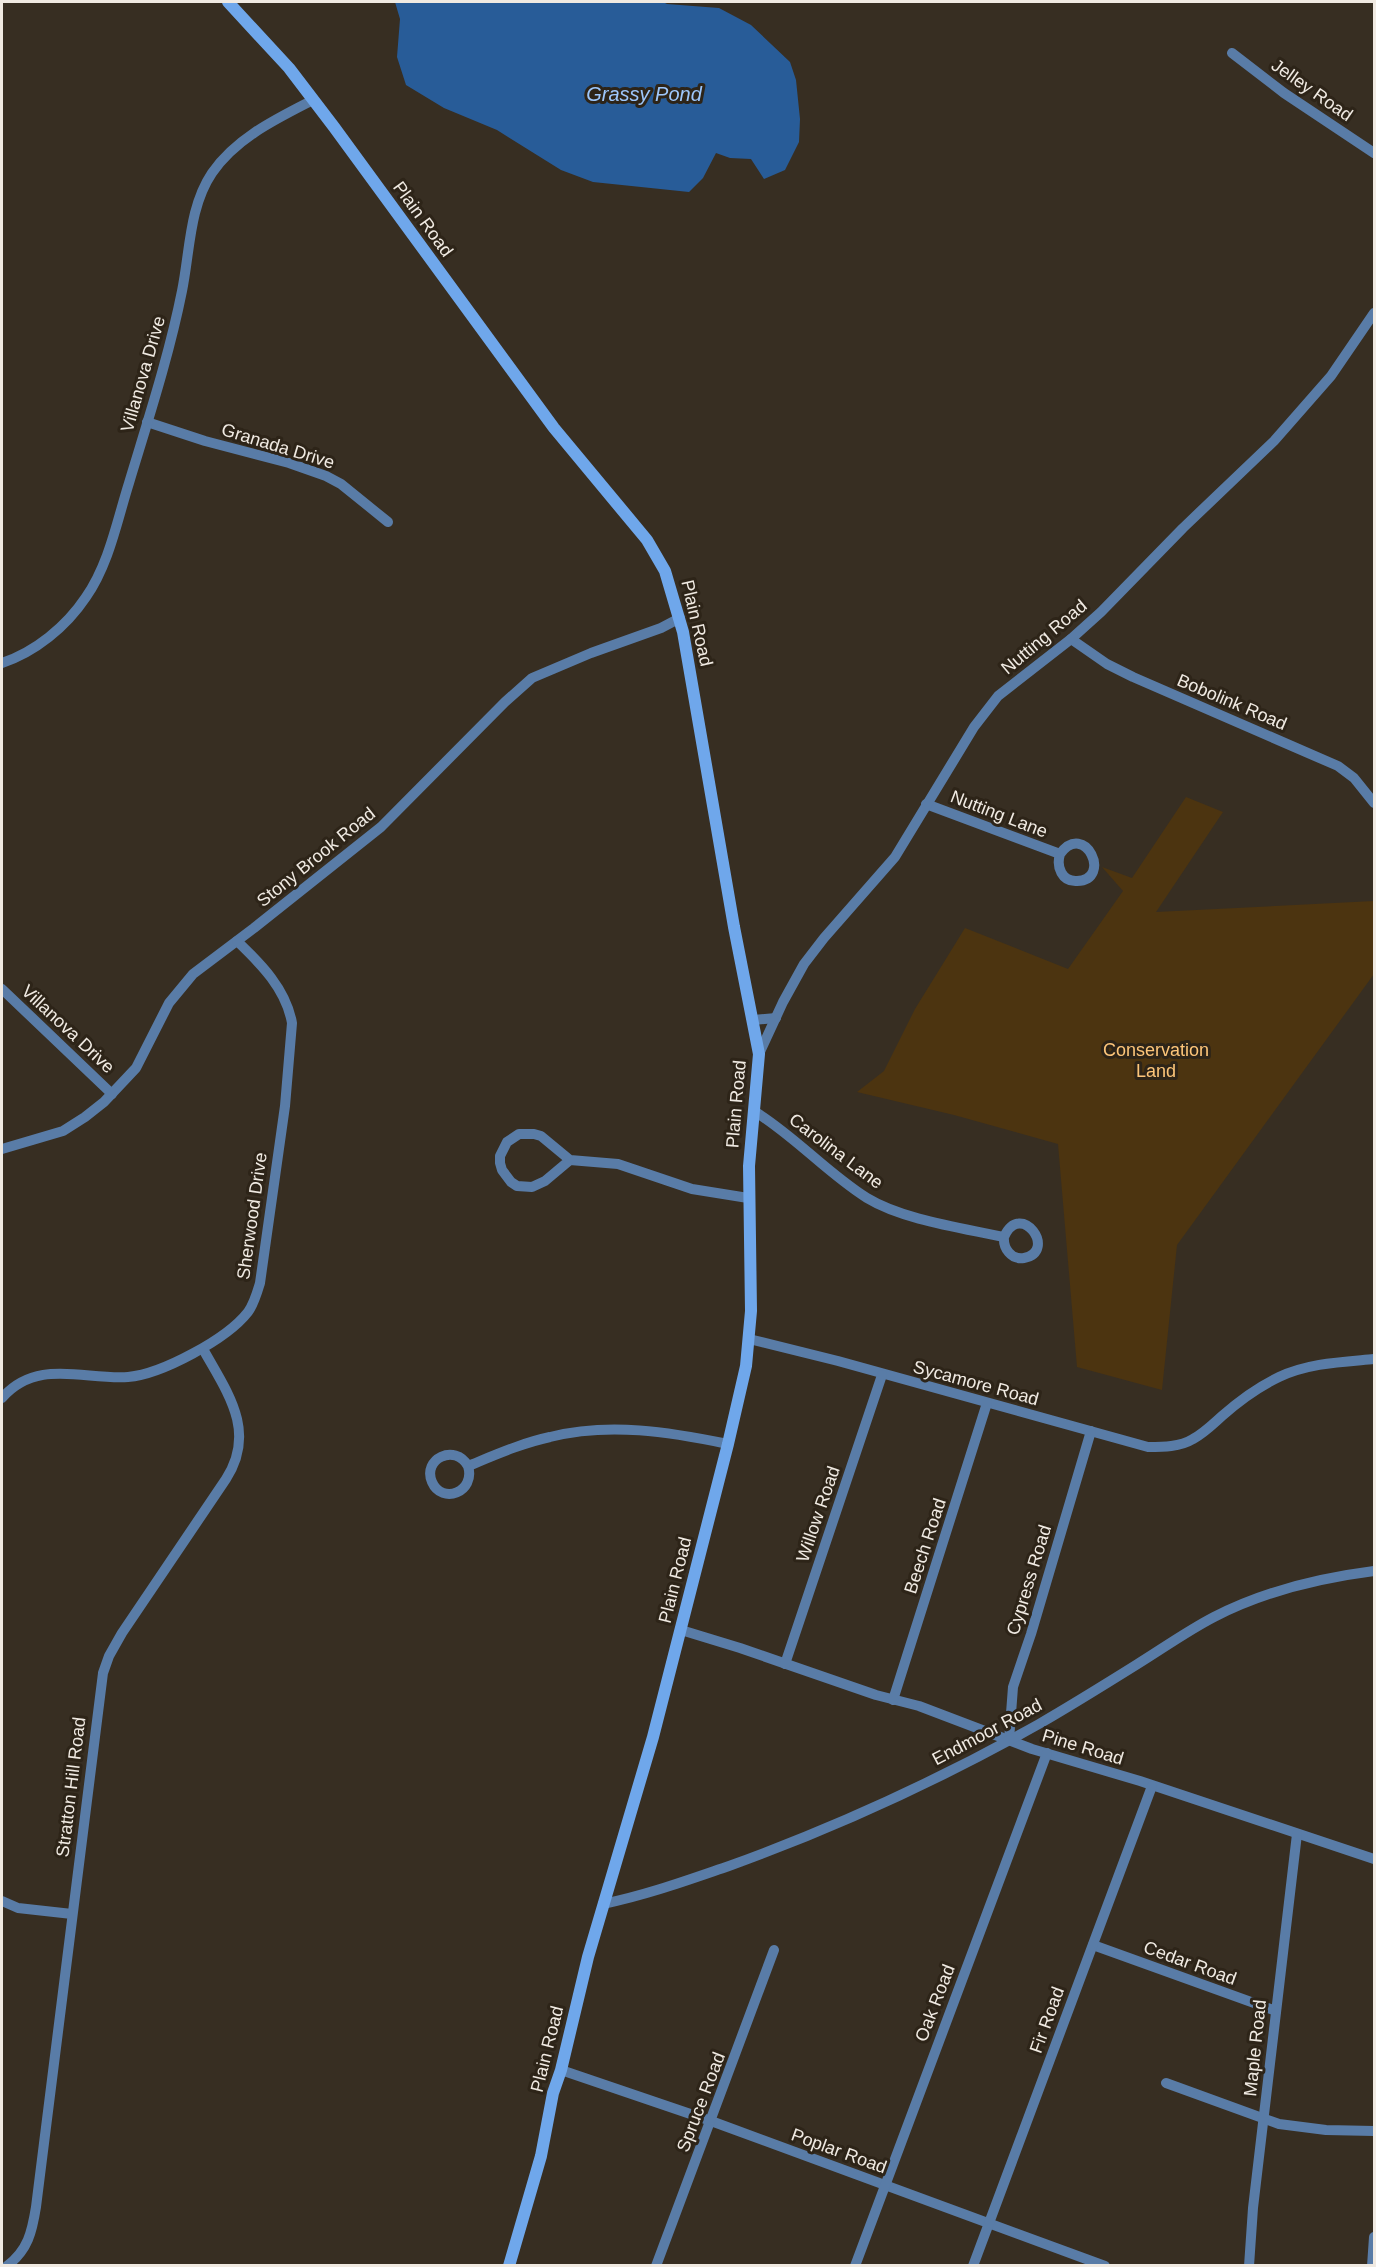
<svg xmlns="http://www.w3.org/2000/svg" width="1376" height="2267" font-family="Arial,sans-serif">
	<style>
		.green { fill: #4c3410 }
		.water { fill: #285c98 }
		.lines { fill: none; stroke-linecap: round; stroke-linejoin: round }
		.minor { stroke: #597ca7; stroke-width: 10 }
		.secondary { stroke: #6fa7eb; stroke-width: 12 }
		.labels { text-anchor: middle; stroke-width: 6; stroke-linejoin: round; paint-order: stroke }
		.street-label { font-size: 18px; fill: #f0eae2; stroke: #2d2418 }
		.park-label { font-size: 18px; fill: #fdc579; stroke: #2d2418 }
		.water-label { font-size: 20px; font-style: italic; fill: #9ec7fb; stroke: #2d2418 }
	</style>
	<rect width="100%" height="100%" fill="#372e22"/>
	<polygon class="green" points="1186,797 1223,812 1156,912 1374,901 1374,974 1177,1245 1162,1390 1077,1367 1058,1144 954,1115 857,1092 884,1071 915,1009 965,928 1068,969 1123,891 1102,867 1132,878"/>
	<polygon class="water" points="395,2 663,2 667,4 719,8 751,25 790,62 796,80 800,119 799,142 785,170 764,179 751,159 730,158 716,153 703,178 689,192 593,182 561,170 497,130 444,108 406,85 397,57 400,19"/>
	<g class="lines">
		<g class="minor">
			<polyline points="1232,53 1284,93 1374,153"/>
			<polyline points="147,422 205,441 289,463 326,476 341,484 388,522"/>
			<polyline points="1071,639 1107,664 1133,677 1338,766 1354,778 1374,803"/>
			<path d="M 2,663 C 35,652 66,627 86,597 C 109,564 117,521 129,483 C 148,420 169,356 182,291 C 190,252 189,207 212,173 C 236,138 276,119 313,100"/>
			<path d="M 926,804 L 1060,854 C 1056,867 1062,882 1077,881 C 1113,880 1085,820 1060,854"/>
			<polyline points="2,989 112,1094"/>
			<polyline points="753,1020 776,1018"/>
			<polyline points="759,1054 783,1002 804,964 824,938 895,857 974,727 998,696 1071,639 1101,612 1183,528 1274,441 1331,376 1374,313"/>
			<path d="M 754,1111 C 795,1136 827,1173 867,1198 C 903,1220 963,1228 1004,1237 C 1003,1248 1011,1260 1024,1258 C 1058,1252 1021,1199 1004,1237"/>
			<polyline points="2,1149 63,1131 85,1117 104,1102 136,1068 169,1003 193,974 254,928 381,827 505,702 532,678 591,653 661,628 680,618"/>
			<polyline points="570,1160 545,1181 532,1187 517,1186 511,1182 502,1170 500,1163 500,1156 507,1142 519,1134 534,1134 541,1136 570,1160 618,1164 692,1189 748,1198"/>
			<path d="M 749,1339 L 838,1361 L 1148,1447 C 1163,1447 1180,1447 1193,1439 C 1204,1433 1213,1424 1222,1416 C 1240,1400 1258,1387 1279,1377 C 1309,1363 1342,1362 1374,1359"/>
			<path d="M 2,1398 C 37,1358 84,1380 128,1377 C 162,1374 227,1339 248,1312 C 254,1304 257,1293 260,1283 L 285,1106 L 292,1023 C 286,989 261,964 237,941"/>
			<path d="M 468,1466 C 476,1492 442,1505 432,1482 C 422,1459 455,1443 468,1466 C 495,1455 522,1443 550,1437 C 609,1422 670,1432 728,1444"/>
			<polyline points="681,1630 740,1648 876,1695 919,1706 1032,1749 1140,1781 1374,1859"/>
			<polyline points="785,1664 882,1375"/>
			<polyline points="893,1700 987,1403"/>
			<polyline points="1009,1740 1013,1687 1031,1634 1091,1431"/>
			<polyline points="2,1901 18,1908 72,1914"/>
			<path d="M 603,1904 C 647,1895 688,1880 729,1866 C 837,1827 939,1780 1039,1724 C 1072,1705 1104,1685 1136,1665 C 1162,1649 1187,1631 1214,1617 C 1264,1591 1319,1578 1374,1571"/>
			<polyline points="1093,1945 1276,2011"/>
			<polyline points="561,2070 711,2121 1105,2266"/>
			<polyline points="1166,2083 1279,2124 1326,2130 1374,2131"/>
			<path d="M 7,2266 C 28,2250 32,2232 36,2207 L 103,1673 L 109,1656 L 122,1633 L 226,1479 C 257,1431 227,1392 203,1349"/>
			<polyline points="656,2266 774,1950"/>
			<polyline points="855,2266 1047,1753"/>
			<polyline points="973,2266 1152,1786"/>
			<polyline points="1249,2266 1253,2208 1297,1834"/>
			<polyline points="1372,2266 1374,2237"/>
		</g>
		<polyline class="secondary" points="228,2 289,68 334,127 554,428 647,540 665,571 683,632 734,927 759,1054 749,1166 751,1311 746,1366 728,1444 653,1737 588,1957 561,2070 553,2093 541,2156 509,2266"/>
	</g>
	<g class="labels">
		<g class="street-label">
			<text transform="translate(1312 90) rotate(35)" y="6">Jelley Road</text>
			<text transform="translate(423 219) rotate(54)" y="6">Plain Road</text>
			<text transform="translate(143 374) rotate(-74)" y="6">Villanova Drive</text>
			<text transform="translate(278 446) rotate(17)" y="6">Granada Drive</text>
			<text transform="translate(697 623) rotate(77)" y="6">Plain Road</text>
			<text transform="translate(1044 637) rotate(-40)" y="6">Nutting Road</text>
			<text transform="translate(1232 702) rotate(23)" y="6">Bobolink Road</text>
			<text transform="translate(999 814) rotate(21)" y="6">Nutting Lane</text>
			<text transform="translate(316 857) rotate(-39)" y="6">Stony Brook Road</text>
			<text transform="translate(68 1029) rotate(43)" y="6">Villanova Drive</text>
			<text transform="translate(736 1104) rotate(-85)" y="6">Plain Road</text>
			<text transform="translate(836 1151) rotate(37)" y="6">Carolina Lane</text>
			<text transform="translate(252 1216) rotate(-82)" y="6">Sherwood Drive</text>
			<text transform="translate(976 1383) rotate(15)" y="6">Sycamore Road</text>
			<text transform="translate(818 1514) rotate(-71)" y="6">Willow Road</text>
			<text transform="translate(925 1546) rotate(-72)" y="6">Beech Road</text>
			<text transform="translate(675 1580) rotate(-76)" y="6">Plain Road</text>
			<text transform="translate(1029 1580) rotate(-73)" y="6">Cypress Road</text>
			<text transform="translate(987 1732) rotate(-28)" y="6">Endmoor Road</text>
			<text transform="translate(1083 1747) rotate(17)" y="6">Pine Road</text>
			<text transform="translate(71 1787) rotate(-83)" y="6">Stratton Hill Road</text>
			<text transform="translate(1190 1963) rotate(20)" y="6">Cedar Road</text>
			<text transform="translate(935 2003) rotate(-69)" y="6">Oak Road</text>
			<text transform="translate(1047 2020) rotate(-70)" y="6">Fir Road</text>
			<text transform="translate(1255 2048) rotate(-84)" y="6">Maple Road</text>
			<text transform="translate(547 2049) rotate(-76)" y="6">Plain Road</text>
			<text transform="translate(701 2102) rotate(-69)" y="6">Spruce Road</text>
			<text transform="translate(839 2151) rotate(20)" y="6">Poplar Road</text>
		</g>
		<g class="park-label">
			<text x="1156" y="1056">Conservation<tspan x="1156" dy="21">Land</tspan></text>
		</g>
		<g class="water-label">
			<text x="644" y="101">Grassy Pond</text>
		</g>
	</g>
	<rect width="1376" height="2267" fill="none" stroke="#f0eae2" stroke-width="6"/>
</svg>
